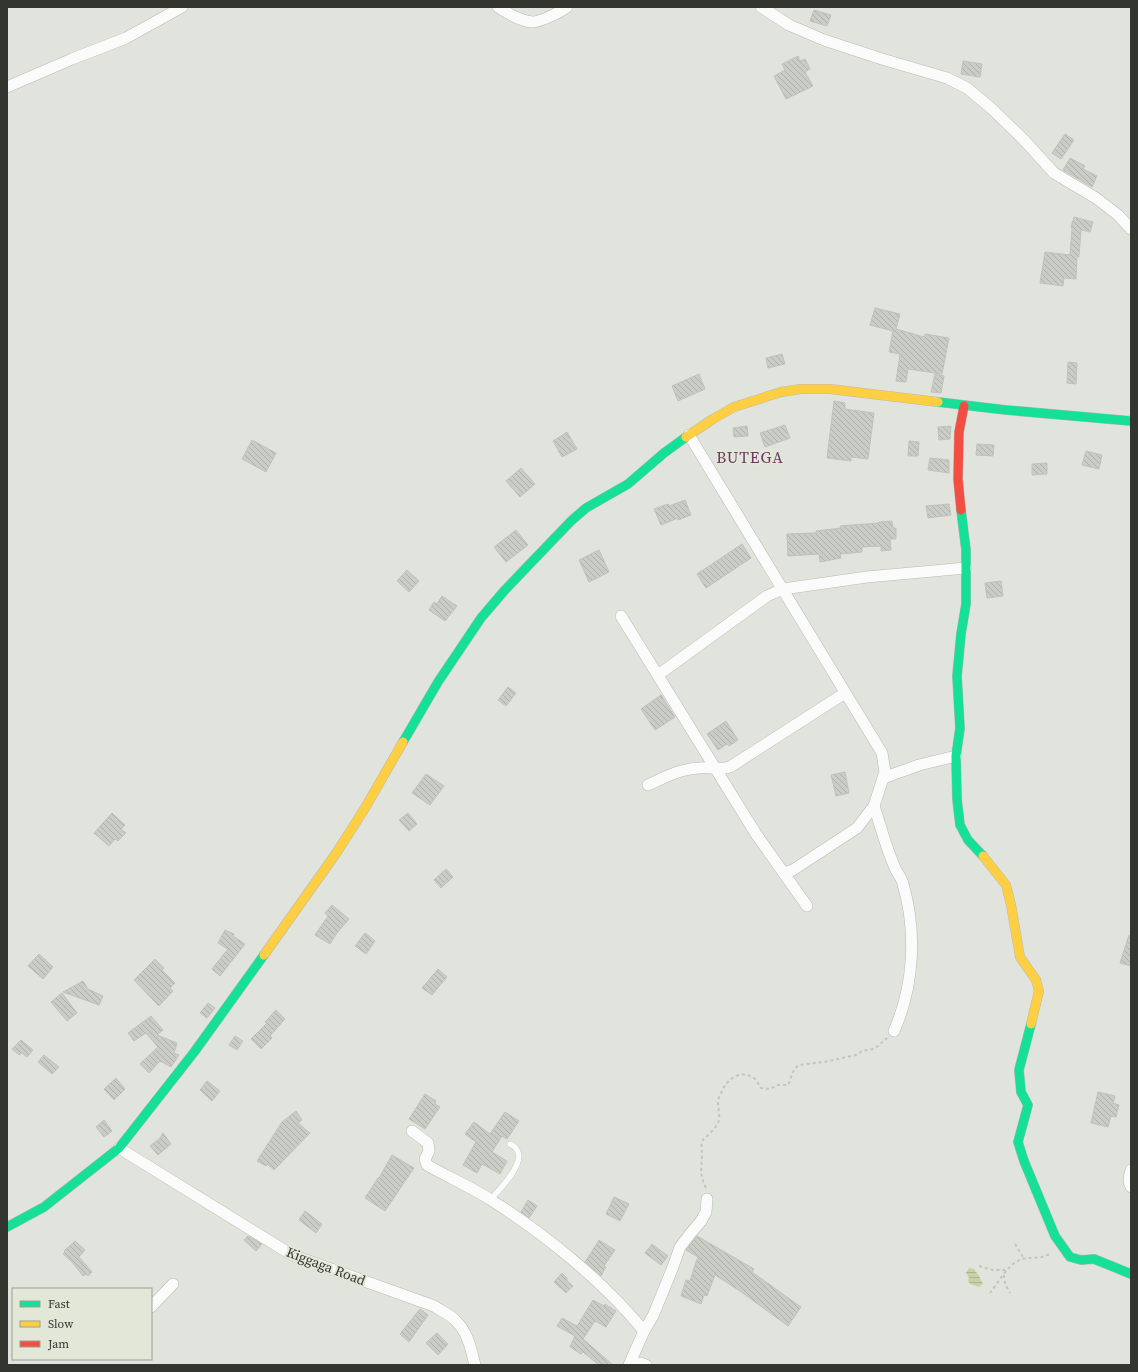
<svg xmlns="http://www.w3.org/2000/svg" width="1138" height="1372" font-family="'Source Serif 4',serif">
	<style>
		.water { fill: url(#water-rules) }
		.building { fill: url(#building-back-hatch); stroke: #c0c2bc }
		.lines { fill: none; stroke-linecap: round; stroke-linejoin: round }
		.lane-casing { stroke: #b8bab4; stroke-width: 6 }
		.street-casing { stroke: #b8bab4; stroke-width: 12 }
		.fast-casing { stroke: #b8bab4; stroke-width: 10 }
		.slow-casing { stroke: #b8bab4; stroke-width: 10 }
		.jam-casing { stroke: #b8bab4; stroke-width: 10 }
		.path { stroke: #c3c4c0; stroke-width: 2; stroke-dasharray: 3 3; stroke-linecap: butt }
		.lane { stroke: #fafbfa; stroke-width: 5.5 }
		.street { stroke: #fafbfa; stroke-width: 11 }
		.fast { stroke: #16e098; stroke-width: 9 }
		.slow { stroke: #ffcf43; stroke-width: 9 }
		.jam { stroke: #f24e42; stroke-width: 9 }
		.labels { text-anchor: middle; stroke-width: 4; stroke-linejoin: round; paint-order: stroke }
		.street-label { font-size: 14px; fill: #33352f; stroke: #e2e7d8 }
		.quarter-label { font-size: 16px; letter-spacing: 1px; fill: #6e3766; stroke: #e2e7d8 }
	</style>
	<defs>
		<pattern id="water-rules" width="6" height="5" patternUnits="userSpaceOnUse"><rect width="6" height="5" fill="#c5d2a8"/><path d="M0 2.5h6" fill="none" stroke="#aab591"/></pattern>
		<pattern id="building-back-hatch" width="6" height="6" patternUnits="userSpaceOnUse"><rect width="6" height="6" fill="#caccc6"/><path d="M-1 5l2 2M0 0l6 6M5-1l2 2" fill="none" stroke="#aeb0aa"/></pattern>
	</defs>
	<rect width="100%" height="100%" fill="#e1e4dc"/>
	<polygon class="water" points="969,1268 974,1269 979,1276 983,1284 979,1287 970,1284 968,1281 969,1278 966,1273"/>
	<g class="building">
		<polygon points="814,10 831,15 827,26 810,21"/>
		<polygon points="798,56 800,61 805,59 810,69 805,72 813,86 786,99 774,76 785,70 782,64"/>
		<polygon points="963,61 982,64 980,77 961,74"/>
		<polygon points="1065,134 1074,140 1061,159 1052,153"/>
		<polygon points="1070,158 1085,166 1083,169 1097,176 1092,187 1063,170"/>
		<polygon points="1074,217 1093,222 1090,232 1081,230 1079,257 1077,257 1076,279 1064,278 1063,286 1040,283 1045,252 1070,255 1072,228 1071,227"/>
		<polygon points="875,308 900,314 896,329 924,337 925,334 949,338 942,374 908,369 906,382 896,381 900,354 889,352 893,331 870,325"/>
		<polygon points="782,354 785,364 768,368 766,358"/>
		<polygon points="1068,362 1077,363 1076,384 1067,383"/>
		<polygon points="699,374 705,389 678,401 672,386"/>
		<polygon points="935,374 944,376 941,393 931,392"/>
		<polygon points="834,401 845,403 845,409 874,413 868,459 851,457 851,461 827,458"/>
		<polygon points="785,425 790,438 765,447 760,433"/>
		<polygon points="747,426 748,436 734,437 733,428"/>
		<polygon points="951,426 950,439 939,440 938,427"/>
		<polygon points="567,432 577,449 562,457 553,441"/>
		<polygon points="252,440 276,453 266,472 242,459"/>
		<polygon points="909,441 919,442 918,456 908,456"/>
		<polygon points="977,444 994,445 993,456 976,455"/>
		<polygon points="1086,451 1102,455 1099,469 1082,465"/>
		<polygon points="930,458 949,460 949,473 928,470"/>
		<polygon points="1047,463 1047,474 1032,475 1032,464"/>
		<polygon points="521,468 535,484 520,497 506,481"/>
		<polygon points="685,500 691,515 678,520 678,518 661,525 654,509 668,504 669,506"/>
		<polygon points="949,504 951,515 928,518 926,506"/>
		<polygon points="892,521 893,528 896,528 896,539 890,539 891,550 881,551 881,546 862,547 862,552 840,554 841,558 820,562 819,554 788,556 787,534 816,533 816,531 841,528 840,526 879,523 879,522"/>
		<polygon points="516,530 528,545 506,562 494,547"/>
		<polygon points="742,544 751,558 706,588 697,574"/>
		<polygon points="599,550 609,572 589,582 579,560"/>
		<polygon points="407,570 419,581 409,592 397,581"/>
		<polygon points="1001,581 1003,596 987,598 985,583"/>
		<polygon points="442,596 457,606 445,621 429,610 434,602 437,604"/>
		<polygon points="508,687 516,693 506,706 498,700"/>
		<polygon points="661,695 675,717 655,730 641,709"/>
		<polygon points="726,721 738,740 729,746 727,744 718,750 707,734"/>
		<polygon points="845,772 849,793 836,796 831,775"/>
		<polygon points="426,774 444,786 430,805 412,793"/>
		<polygon points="112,813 125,825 121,829 126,833 118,841 115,839 109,846 94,833"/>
		<polygon points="408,813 417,824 409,831 399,820"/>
		<polygon points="446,869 453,877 441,888 434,880"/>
		<polygon points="332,905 349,919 337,933 330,944 315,935 328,916 325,913"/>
		<polygon points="225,930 234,934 233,936 245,944 220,976 212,969 228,949 218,943"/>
		<polygon points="365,933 375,941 366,954 355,946"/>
		<polygon points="1129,935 1131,936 1131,966 1120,963"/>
		<polygon points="39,954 53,967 43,979 28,966"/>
		<polygon points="155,959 164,968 162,970 175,983 170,988 173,991 159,1006 134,980"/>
		<polygon points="438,969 447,977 432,995 422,988"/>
		<polygon points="83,981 88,989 103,996 99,1005 63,992"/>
		<polygon points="62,993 77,1013 67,1021 51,1002"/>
		<polygon points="208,1003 215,1008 207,1018 200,1013"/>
		<polygon points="276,1010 285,1019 270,1036 272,1038 261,1049 251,1039 267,1023 265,1022"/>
		<polygon points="151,1016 163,1030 157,1035 177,1043 174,1053 179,1055 171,1067 160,1061 149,1073 140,1064 158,1047 146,1033 134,1041 128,1033"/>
		<polygon points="235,1036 243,1041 237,1050 229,1045"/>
		<polygon points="21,1040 33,1050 27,1057 22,1053 19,1055 12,1049"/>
		<polygon points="44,1055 59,1067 52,1074 38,1062"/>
		<polygon points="116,1078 125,1089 114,1100 104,1089"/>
		<polygon points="207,1081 220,1091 212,1101 200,1090"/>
		<polygon points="1098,1092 1115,1096 1113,1103 1119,1105 1116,1117 1111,1116 1108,1127 1091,1123"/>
		<polygon points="425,1094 436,1101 435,1104 440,1107 425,1129 409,1119"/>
		<polygon points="296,1111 302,1120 298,1123 310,1133 274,1170 267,1164 266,1166 257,1161 282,1122"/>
		<polygon points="505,1112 519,1121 507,1139 502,1136 492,1152 507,1161 500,1174 482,1164 477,1173 463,1165 476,1142 465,1134 474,1122 490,1134"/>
		<polygon points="104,1120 112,1131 104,1137 96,1127"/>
		<polygon points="163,1133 171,1144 158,1155 150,1146 160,1138"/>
		<polygon points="392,1155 414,1168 385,1211 365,1198 378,1178 379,1178"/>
		<polygon points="614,1197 629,1204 620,1221 606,1214"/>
		<polygon points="528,1200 537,1206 529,1218 521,1212"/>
		<polygon points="305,1211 322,1224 316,1233 299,1220"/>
		<polygon points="248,1236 262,1244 256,1251 244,1240"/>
		<polygon points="697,1236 754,1269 752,1272 801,1307 788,1326 740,1291 715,1275 707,1296 704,1295 701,1304 681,1296 686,1280 690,1281 696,1262 698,1257 686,1250"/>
		<polygon points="599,1240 615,1250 604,1266 606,1267 601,1276 585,1262"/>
		<polygon points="75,1241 85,1250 79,1257 92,1272 88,1276 86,1274 83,1276 72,1262 63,1254 65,1252 64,1251"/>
		<polygon points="652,1244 668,1256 661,1265 645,1253"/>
		<polygon points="562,1273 567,1278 567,1281 573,1286 566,1293 554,1282"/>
		<polygon points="593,1300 604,1306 605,1304 616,1311 606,1327 595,1321 583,1339 613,1365 599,1365 583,1352 581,1354 570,1347 575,1336 557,1326 562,1318 577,1326"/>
		<polygon points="420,1309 428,1315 409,1342 400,1334"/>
		<polygon points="437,1333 448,1344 438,1355 426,1343"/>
	</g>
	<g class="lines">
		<g class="lane-casing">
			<path id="lane" d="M 491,1199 C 499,1190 526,1163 517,1150 C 516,1148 512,1145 510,1144"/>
		</g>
		<g class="street-casing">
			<g id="street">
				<path d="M 498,7 C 507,13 521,21 532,22 C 541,22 560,12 567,7"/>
				<polyline points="761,7 789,25 824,40 882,59 947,78 967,88 991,108 1025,141 1054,173 1096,198 1118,215 1131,229"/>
				<polyline points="7,87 72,59 126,38 182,7"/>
				<polyline points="689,435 882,753 885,772 874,806 857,828 793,870 784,873"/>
				<polyline points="621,616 756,834 807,906"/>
				<polyline points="658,675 767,596 783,589 867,577 966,568"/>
				<polyline points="883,778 919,765 956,756"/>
				<path d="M 648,785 C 665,777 680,769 699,768 C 710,767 720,770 730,767 L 845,693"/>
				<path d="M 874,806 C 881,827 886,848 895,868 C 897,873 902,878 903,884 C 917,932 914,986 894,1031"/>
				<path d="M 412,1131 L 428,1143 L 429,1151 L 425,1159 L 427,1165 C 448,1177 471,1187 491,1200 C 546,1235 603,1281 644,1331"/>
				<path d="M 119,1148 L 292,1255 L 434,1306 C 441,1311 449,1314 455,1320 C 468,1332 471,1349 475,1365"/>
				<path d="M 1131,1170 C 1129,1176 1128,1182 1131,1187"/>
				<polyline points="151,1307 173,1284"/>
				<polyline points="630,1364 641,1363 646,1365"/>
				<polyline points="629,1365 644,1331 653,1316 673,1267 680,1247 690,1234 701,1221 706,1212 707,1199"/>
			</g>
		</g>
		<g class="fast-casing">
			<g id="fast">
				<polyline points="938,402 1006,410 1131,421"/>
				<polyline points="961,510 966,550 966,604 961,634 957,676 960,728 956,756 957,799 960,825 968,840 983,856"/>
				<polyline points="403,742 438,682 481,618 504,591 571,521 586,508 628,484 664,453 686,437"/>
				<polyline points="1031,1024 1019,1070 1021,1092 1028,1105 1018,1142 1024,1161 1055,1236 1070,1257 1081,1260 1094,1259 1131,1274"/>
				<polyline points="7,1227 44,1207 119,1148 195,1051 264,955"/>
			</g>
		</g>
		<g class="slow-casing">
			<g id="slow">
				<polyline points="686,437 713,419 734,407 781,392 801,389 830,389 938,402"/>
				<polyline points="983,856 1006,885 1011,905 1020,957 1036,980 1039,991 1031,1024"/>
				<polyline points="264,955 337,852 365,808 403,742"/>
			</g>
		</g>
		<g class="jam-casing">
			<polyline id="jam" points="961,510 958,479 959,432 964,406"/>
		</g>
		<g class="path">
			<path d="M 706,1188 C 700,1176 701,1171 702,1157 C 702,1152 701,1146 702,1141 C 708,1135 717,1128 719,1120 C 720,1117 718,1106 718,1102 C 718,1099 720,1095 721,1093 C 727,1079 739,1069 754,1078 C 758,1081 758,1085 761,1088 L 770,1089 L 778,1085 L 788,1085 C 792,1078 791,1070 799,1065 L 824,1062 L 856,1055 L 862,1051 L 873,1049 L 878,1046 L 887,1038"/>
			<polyline points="1015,1244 1023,1257"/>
			<polyline points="979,1266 993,1270 1007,1270"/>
			<polyline points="1004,1275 1005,1284 1010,1293"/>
			<path d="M 990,1293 C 997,1284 1006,1268 1016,1262 C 1027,1254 1043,1262 1051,1252"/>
		</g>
		<use href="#lane" class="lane"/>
		<use href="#street" class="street"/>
		<use href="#fast" class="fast"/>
		<use href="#slow" class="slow"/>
		<use href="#jam" class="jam"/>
	</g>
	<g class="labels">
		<g class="street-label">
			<text transform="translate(326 1266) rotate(21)" y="5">Kiggaga Road</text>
		</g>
		<g class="quarter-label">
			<text x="750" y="463">BUTEGA</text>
		</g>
	</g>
	<rect width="1138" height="1372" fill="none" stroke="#33352f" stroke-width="16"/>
	<rect x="12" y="1288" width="140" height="72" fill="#e2e7d8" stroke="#9ca094"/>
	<rect x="20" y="1301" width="20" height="6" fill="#16e098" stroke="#9ca094"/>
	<text x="48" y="1308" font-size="12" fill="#33352f">Fast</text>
	<rect x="20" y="1321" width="20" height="6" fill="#ffcf43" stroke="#9ca094"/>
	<text x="48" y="1328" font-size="12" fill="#33352f">Slow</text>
	<rect x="20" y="1341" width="20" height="6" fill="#f24e42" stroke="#9ca094"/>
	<text x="48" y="1348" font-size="12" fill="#33352f">Jam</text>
</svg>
